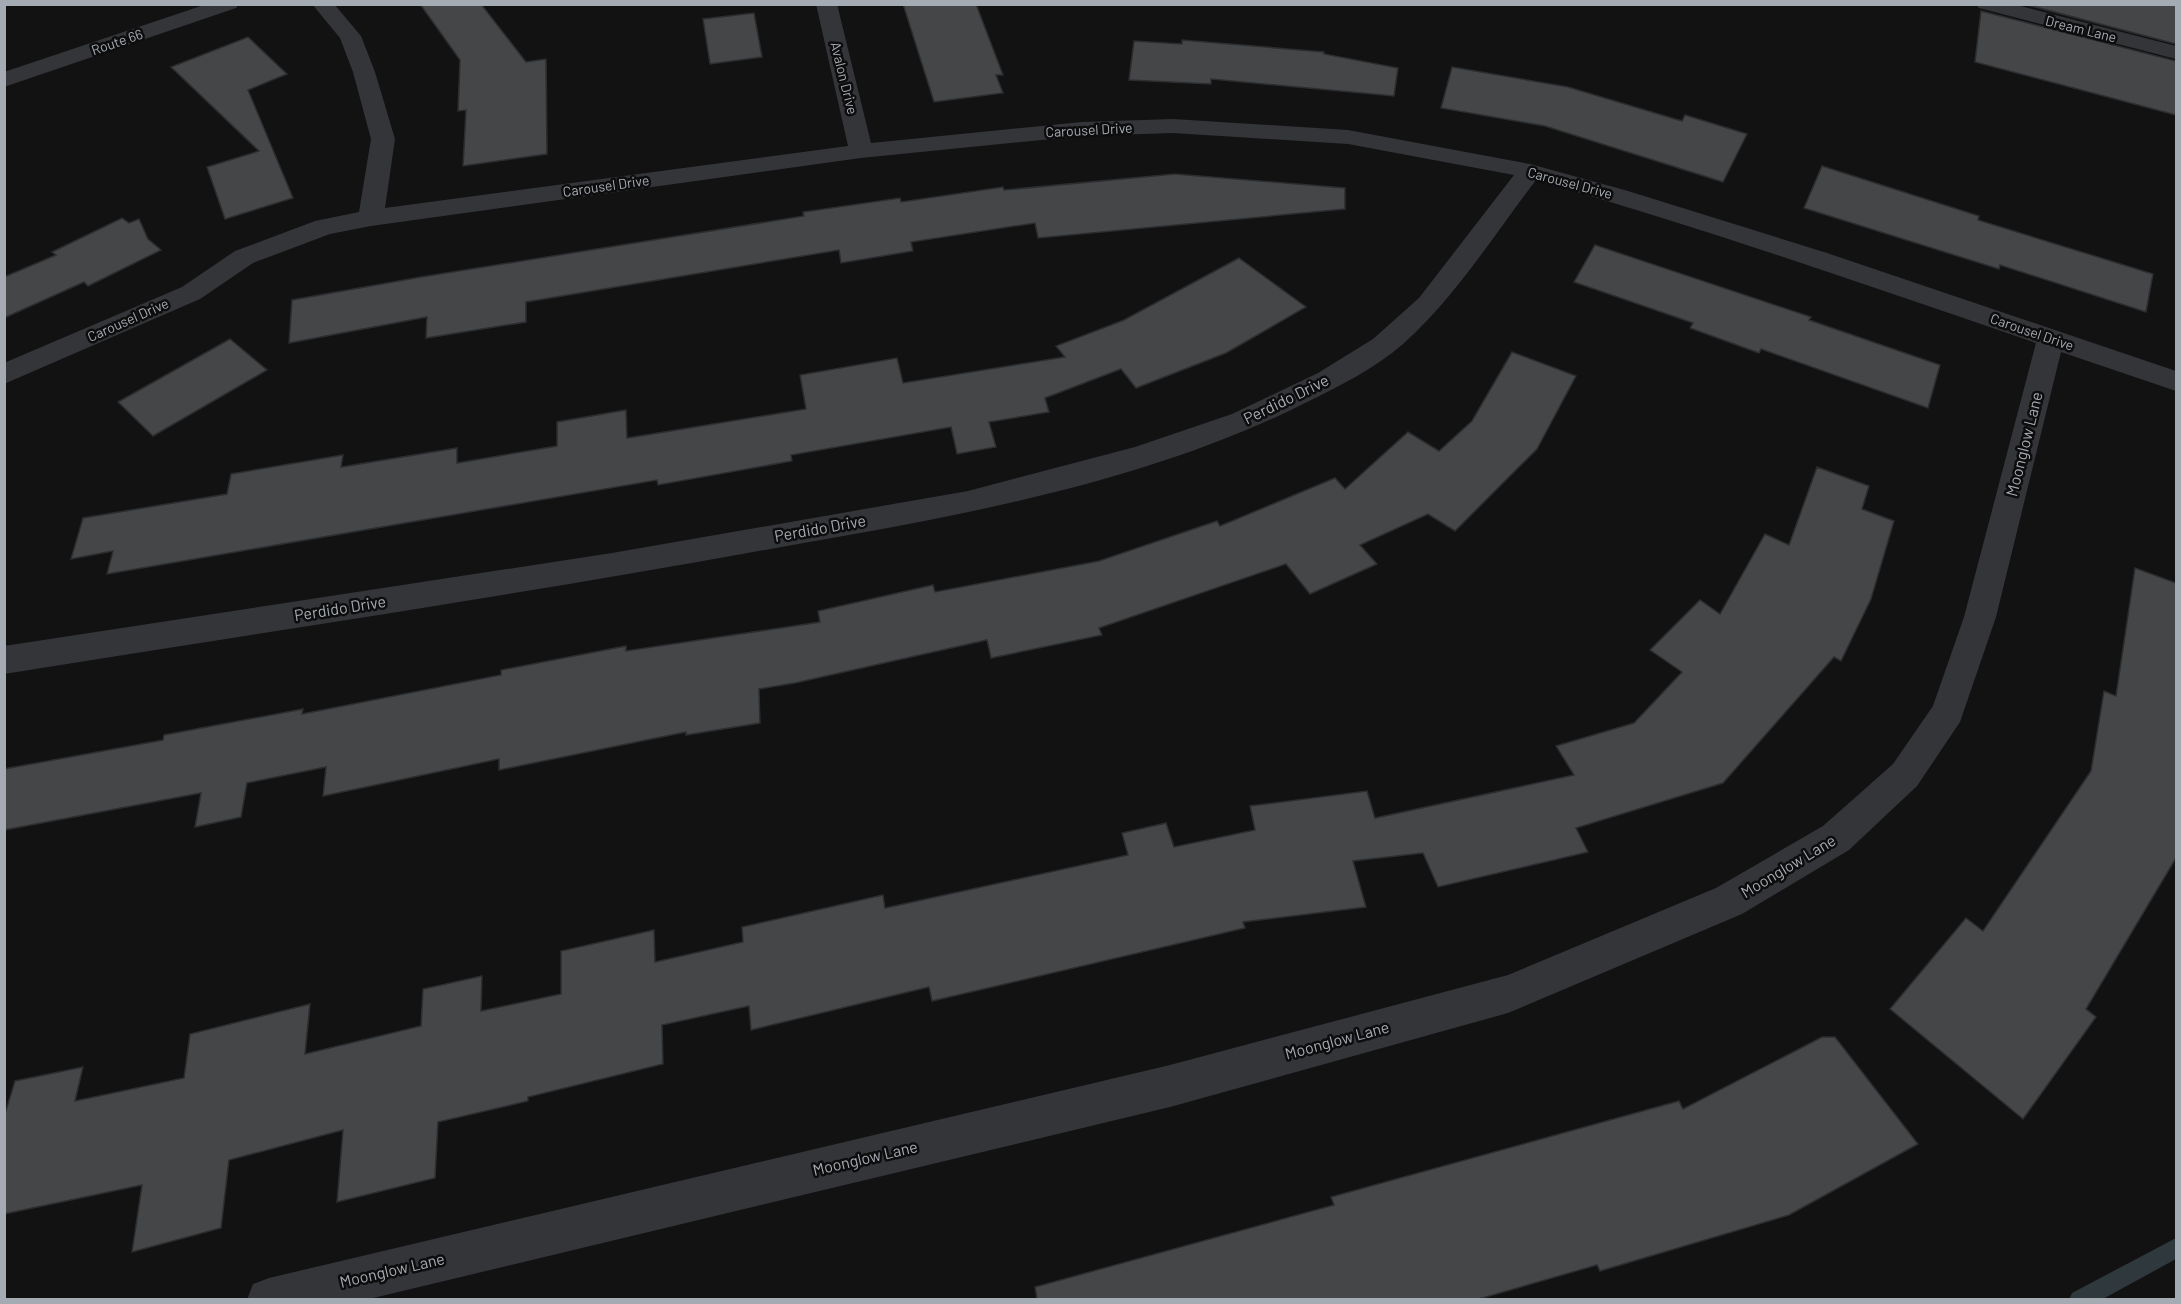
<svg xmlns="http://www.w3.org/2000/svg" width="2181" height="1304" font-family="Barlow,sans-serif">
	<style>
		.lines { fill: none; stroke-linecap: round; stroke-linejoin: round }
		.stream { fill: #2f383c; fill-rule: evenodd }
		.building { fill: #444648; stroke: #2c2d2f; stroke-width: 1.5 }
		.minor { fill: #343538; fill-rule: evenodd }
		.labels { text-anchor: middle; stroke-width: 5; stroke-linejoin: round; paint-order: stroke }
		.far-street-label { font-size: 14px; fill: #a5abb2; stroke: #0d0d0e }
		.street-label { font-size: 16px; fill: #a5abb2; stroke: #0d0d0e }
	</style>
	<rect width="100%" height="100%" fill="#121213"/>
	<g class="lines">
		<polygon class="stream" points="2176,1238 2176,1259 2101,1300 2069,1300 2072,1293"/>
	</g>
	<g class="building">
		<polygon points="420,4 481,4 526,62 546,59 547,154 463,166 466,110 458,111 460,60"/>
		<polygon points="903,4 976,4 1003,75 996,75 1003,93 934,102"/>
		<polygon points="2024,4 2176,4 2176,44"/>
		<polygon points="1981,11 2176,61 2176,115 1975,62"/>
		<polygon points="754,13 762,57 710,64 703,19"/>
		<polygon points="248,37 287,74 248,90 293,198 225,219 207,167 259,151 171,67"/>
		<polygon points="1182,40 1324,52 1324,54 1398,68 1394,96 1211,79 1211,84 1129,80 1134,41 1182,44"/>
		<polygon points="1452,67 1568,87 1682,121 1685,115 1747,134 1723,182 1545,126 1441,108"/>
		<polygon points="1822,166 1979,216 1978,220 2153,274 2146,312 2000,265 1999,269 1804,208"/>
		<polygon points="1175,174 1345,188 1345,209 1038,238 1035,223 911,242 913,251 841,263 839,250 526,302 526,322 426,338 427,317 289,343 292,300 421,277 804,216 803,212 900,198 901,202 1003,187 1004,190"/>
		<polygon points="122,218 129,223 139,219 148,239 161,250 88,286 84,282 4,318 4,277 56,255 52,252"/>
		<polygon points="1595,245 1811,317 1809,320 1940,365 1928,408 1761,349 1759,353 1690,328 1693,323 1574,282"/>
		<polygon points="1239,258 1306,307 1226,353 1136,388 1121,369 1045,398 1049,412 989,422 996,447 957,454 951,427 791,455 792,461 658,485 657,480 107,574 113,551 71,559 83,518 227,494 231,474 343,455 341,467 457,448 457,463 557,446 557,422 626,410 627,438 806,409 800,375 897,358 903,383 1065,357 1056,346 1124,320"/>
		<polygon points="230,339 267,370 153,436 118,402"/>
		<polygon points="1512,352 1576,376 1537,449 1455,531 1428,514 1360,545 1377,564 1310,594 1286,564 1099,628 1102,635 991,658 987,640 795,683 759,689 760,723 686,735 686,732 499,770 499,759 323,796 326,767 247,783 241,817 195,827 201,793 4,830 4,769 163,740 164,735 303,709 302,714 501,675 501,670 626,646 626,651 820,622 818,611 933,585 935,592 1099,561 1217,521 1220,526 1335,478 1345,489 1408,432 1439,451 1472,421"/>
		<polygon points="1817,467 1869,486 1862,509 1894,521 1871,599 1841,661 1834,657 1723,783 1576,828 1588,852 1438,887 1423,853 1353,861 1366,907 1243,922 1245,928 932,1001 929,987 751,1030 749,1006 662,1025 663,1064 528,1097 528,1101 438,1122 435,1178 337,1202 343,1130 229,1160 221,1228 132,1252 142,1185 4,1214 4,1117 15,1081 83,1067 75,1101 184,1078 190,1034 310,1004 305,1054 421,1026 423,989 482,976 481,1011 561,994 561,951 654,930 655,962 743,942 742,927 883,895 885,908 1128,855 1122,833 1166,823 1174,847 1255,830 1250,806 1367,791 1375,818 1574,775 1556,746 1634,723 1682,672 1650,650 1700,600 1720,614 1765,534 1789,545"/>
		<polygon points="2135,568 2176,583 2176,858 2086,1009 2096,1017 2023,1119 1890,1009 1966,918 1983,931 2091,771 2104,691 2116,696"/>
		<polygon points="1822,1037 1835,1037 1918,1144 1789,1215 1600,1271 1597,1265 1479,1299 1037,1299 1035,1287 1334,1205 1331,1197 1679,1101 1683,1109"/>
	</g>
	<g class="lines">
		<g class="minor">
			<polygon points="207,4 239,4 236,8 4,87 4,72"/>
			<path d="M 312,4 L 334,4 L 361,36 L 375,72 L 395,139 L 385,208 L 848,146 L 816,4 L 837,4 L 871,143 L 1082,122 L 1173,119 L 1348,130 L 1530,164 L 1628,191 L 1827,253 L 2176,371 L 2176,391 L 2061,352 L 1996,617 L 1960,722 L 1917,786 L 1849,850 L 1742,914 L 1508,1013 L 1170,1107 L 365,1300 L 247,1300 L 253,1284 L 269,1278 L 1170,1065 L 1508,975 L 1716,888 L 1823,826 L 1893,764 L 1933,706 L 1964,617 L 2036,343 C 1870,286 1704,228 1536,180 C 1494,235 1446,311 1392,353 C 1362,376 1325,393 1291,410 C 1124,490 933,520 753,552 C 504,597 254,634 4,674 L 4,646 L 612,553 L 968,491 L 1135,447 L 1232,414 L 1318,373 L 1373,339 L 1419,298 L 1514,175 L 1348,144 L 1173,133 L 1082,136 L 861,158 L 371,226 L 330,234 L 253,263 L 200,299 L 4,384 L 4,363 L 182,287 L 235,251 L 315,221 L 359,212 L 371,139 L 353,72 L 340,38 Z"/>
			<polygon points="1976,4 2013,4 2176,46 2176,59 1979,8"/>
		</g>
	</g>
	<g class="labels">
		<g class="far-street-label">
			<text transform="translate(2081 29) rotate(14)" y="5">Dream Lane</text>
			<text transform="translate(117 42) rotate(-19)" y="5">Route 66</text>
			<text transform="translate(844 78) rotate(76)" y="5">Avalon Drive</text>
			<text transform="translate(1089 130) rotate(-3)" y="5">Carousel Drive</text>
			<text transform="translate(1570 183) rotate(15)" y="5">Carousel Drive</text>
			<text transform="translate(606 186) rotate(-8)" y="5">Carousel Drive</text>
			<text transform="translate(128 320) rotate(-24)" y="5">Carousel Drive</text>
			<text transform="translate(2032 332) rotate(19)" y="5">Carousel Drive</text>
		</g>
		<g class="street-label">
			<text transform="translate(1286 399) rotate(-26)" y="6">Perdido Drive</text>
			<text transform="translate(2024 444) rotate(-76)" y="6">Moonglow Lane</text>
			<text transform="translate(820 528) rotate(-10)" y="6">Perdido Drive</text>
			<text transform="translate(340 608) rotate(-9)" y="6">Perdido Drive</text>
			<text transform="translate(1788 866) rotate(-31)" y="6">Moonglow Lane</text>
			<text transform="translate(1337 1040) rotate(-15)" y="6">Moonglow Lane</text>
			<text transform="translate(865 1158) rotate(-13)" y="6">Moonglow Lane</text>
			<text transform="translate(392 1270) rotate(-13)" y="6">Moonglow Lane</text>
		</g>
	</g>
	<rect width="2181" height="1304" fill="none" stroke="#a5abb2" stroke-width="12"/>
</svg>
